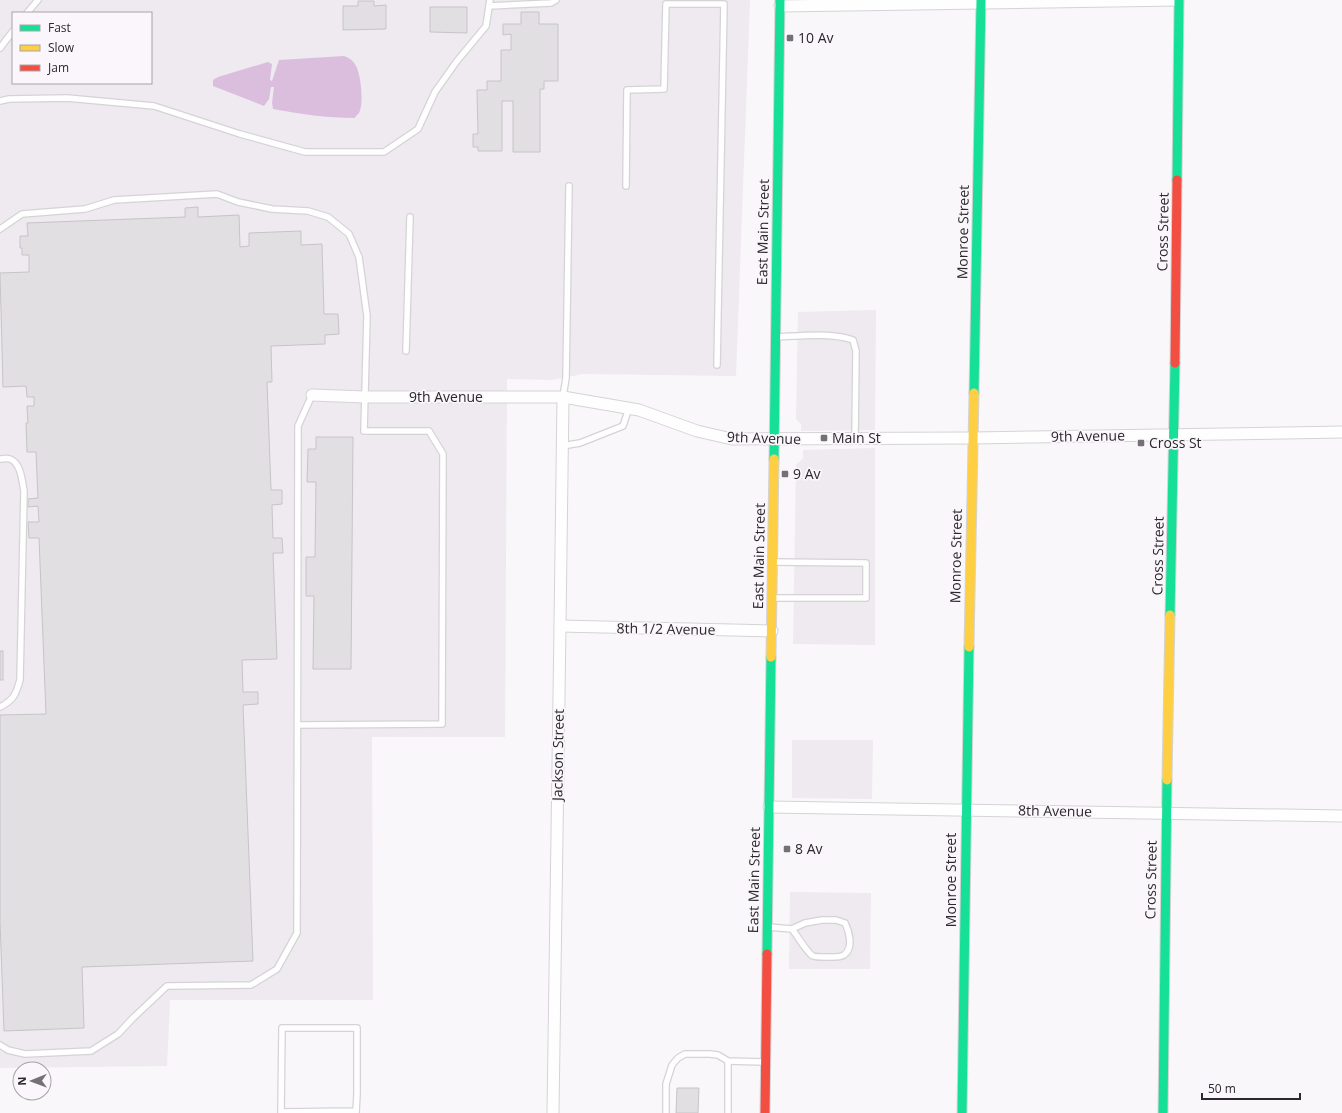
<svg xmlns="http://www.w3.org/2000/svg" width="1342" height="1113" font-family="'Open Sans',sans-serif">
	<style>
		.built { fill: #efe9f0; fill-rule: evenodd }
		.water { fill: #dbbedd }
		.building { fill: #e1dfe2; stroke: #c6c4c7 }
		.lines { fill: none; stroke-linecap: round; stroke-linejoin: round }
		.lane-casing { stroke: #d5d3d6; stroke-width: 8 }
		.street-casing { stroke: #d5d3d6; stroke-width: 13 }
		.fast-casing { stroke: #d5d3d6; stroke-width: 11 }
		.slow-casing { stroke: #d5d3d6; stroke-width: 11 }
		.jam-casing { stroke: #d5d3d6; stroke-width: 11 }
		.lane { stroke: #fefefe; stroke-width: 5.5 }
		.street { stroke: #fefefe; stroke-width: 11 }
		.fast { stroke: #16e098; stroke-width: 9 }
		.slow { stroke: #ffcf43; stroke-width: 9 }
		.jam { stroke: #f24e42; stroke-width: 9 }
		.poi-dot { fill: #737173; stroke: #faf6fb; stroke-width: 1.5 }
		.labels { text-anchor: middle; stroke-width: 3.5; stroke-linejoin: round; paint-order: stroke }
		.poi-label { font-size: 14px; fill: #2b292b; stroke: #faf6fb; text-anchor: start }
		.street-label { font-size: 14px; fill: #2b292b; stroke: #faf6fb }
	</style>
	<rect width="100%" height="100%" fill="#f9f7fa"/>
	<g class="built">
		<path d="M 0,0 L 750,0 L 736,376 L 583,374 L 552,380 L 507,379 L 505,737 L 372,737 L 373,1000 L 170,1000 L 167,1066 L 0,1068 ZM 13,13 L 151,13 L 151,83 L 13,83 Z"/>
		<polygon points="876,310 875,430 801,431 801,424 796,419 798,312"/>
		<polygon points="875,448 875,645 793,644 796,465 803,458 803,450"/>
		<polygon points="792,740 873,740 872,799 792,798"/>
		<polygon points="790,892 871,893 870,969 789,969"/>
	</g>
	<path class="water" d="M 344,56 C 349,58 353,60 356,66 C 361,75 364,104 359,113 C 358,114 355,117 355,118 C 327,118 300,114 273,109 L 272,103 L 274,87 L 271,87 L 269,99 L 264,106 L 213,86 L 213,80 L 218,77 L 268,62 L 272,64 L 270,80 L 272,81 L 279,60 Z"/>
	<g class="building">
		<polygon points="358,1 374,1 374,6 386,5 386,29 343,30 343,6 358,6"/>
		<polygon points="430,7 467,7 467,33 430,32"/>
		<polygon points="521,12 539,12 539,24 558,24 558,81 544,81 544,89 540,89 540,152 513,152 513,101 502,101 502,151 478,151 478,147 473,147 473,134 478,134 477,90 487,90 487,81 501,81 501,50 511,50 511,34 503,35 503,24 521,24"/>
		<polygon points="198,207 198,217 239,215 240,247 249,246 249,233 301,231 301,245 322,244 324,314 338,314 339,334 325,335 325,344 271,346 272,382 267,382 271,490 282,490 282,504 272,505 273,538 282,538 283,553 273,553 277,659 242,660 243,692 258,692 258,704 243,705 253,961 82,967 84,1028 4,1031 0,921 0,715 46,714 39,538 29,538 28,522 39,522 38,506 28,507 28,499 38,498 36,452 27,452 26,423 28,423 27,406 34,406 34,397 27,397 26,386 3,387 0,273 29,272 29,255 22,255 22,248 20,248 20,236 28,236 27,223 185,217 185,208"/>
		<polygon points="316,437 353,437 351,669 313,669 314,596 306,596 306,557 315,557 316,482 307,482 308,449 316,449"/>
		<rect x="0" y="651" width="3" height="29"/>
		<polygon points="677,1088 699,1088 698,1113 676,1113"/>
	</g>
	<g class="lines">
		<g class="lane-casing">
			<g id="lane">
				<polyline points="489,6 551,3 556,0"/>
				<polyline points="27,13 38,0"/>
				<polyline points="0,48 13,31"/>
				<polyline points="0,101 9,99 67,98 154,106 240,134 305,152 384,152 418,129 435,92 457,61 486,26 490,0"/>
				<polyline points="626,186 627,90 664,89 666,4 724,4 717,365"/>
				<polyline points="0,229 22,214 85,209 114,200 217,194 238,202 272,209 308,211 328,217 349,234 359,257 367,316 364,431 429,431 443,454 442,724 298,725"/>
				<path d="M 775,337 C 798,336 832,332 853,340 L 856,351 L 855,439"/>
				<polyline points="406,351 410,217"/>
				<polyline points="563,397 566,378 569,186"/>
				<polyline points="562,446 580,443 623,426 629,408"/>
				<path d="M 0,459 C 3,459 7,458 10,459 C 21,463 22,481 24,491 L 20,680 C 16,694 14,700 0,707"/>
				<polyline points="773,562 866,563 866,598 773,598"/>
				<path d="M 768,927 L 792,929 L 805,923 L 822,920 L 836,920 L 845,923 C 849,931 854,948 844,955 C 839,958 831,957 825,957 C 822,957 816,957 813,956 C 808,954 796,934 792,929"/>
				<polyline points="0,1045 8,1050 25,1054 91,1051 118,1034 133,1018 167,986 251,985 277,969 297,933 298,426 312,395"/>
				<polyline points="356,1111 281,1112 282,1028 357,1028 357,1094 356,1113"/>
				<polyline points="666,1113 666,1084 672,1065 678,1058 685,1054 710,1054 718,1055 728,1061 766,1062"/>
				<polyline points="728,1113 728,1061"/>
			</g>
		</g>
		<g class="street-casing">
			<g id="street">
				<polyline points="780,6 1178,0"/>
				<polyline points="312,395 365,397 563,397 639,410 697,431 732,439 972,438 1342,432"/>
				<polyline points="560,626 772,631"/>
				<polyline points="769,807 1342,816"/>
				<polyline points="553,1113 560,626 563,397"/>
			</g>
		</g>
		<g class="fast-casing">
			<g id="fast">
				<polyline points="1177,180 1179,0"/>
				<polyline points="974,393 981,0"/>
				<polyline points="774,459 780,0"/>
				<polyline points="1170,615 1175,363"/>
				<polyline points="767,954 771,657"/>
				<polyline points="962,1113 969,647"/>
				<polyline points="1163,1113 1167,780"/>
			</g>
		</g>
		<g class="slow-casing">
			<g id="slow">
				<polyline points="969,647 974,393"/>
				<polyline points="771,657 774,459"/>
				<polyline points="1167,780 1170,615"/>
			</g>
		</g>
		<g class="jam-casing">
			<g id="jam">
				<polyline points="1175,363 1177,180"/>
				<polyline points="765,1113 767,954"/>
			</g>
		</g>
		<use href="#lane" class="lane"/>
		<use href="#street" class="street"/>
		<use href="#fast" class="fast"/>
		<use href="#slow" class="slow"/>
		<use href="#jam" class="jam"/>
	</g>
	<g class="poi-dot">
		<rect x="786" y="34" width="8" height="8" rx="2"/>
		<rect x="820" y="434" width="8" height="8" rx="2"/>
		<rect x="1137" y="439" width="8" height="8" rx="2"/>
		<rect x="781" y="470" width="8" height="8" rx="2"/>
		<rect x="783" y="845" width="8" height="8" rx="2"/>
	</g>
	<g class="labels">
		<g class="poi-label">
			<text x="798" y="43">10 Av</text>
			<text x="832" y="443">Main St</text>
			<text x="1149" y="448">Cross St</text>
			<text x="793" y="479">9 Av</text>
			<text x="795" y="854">8 Av</text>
		</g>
		<g class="street-label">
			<text transform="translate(763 232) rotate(-89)" y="5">East Main Street</text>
			<text transform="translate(963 232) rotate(-89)" y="5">Monroe Street</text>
			<text transform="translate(1163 232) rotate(-89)" y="5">Cross Street</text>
			<text x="446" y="402">9th Avenue</text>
			<text transform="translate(1088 436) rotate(-1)" y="5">9th Avenue</text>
			<text transform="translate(764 438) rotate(2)" y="5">9th Avenue</text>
			<text transform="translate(759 556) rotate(-89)" y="5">East Main Street</text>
			<text transform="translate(956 556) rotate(-89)" y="5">Monroe Street</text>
			<text transform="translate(1158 556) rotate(-89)" y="5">Cross Street</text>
			<text transform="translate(666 629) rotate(1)" y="5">8th 1/2 Avenue</text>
			<text transform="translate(558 755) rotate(-89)" y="5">Jackson Street</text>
			<text transform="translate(1055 811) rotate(1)" y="5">8th Avenue</text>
			<text transform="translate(754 880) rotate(-89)" y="5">East Main Street</text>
			<text transform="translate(951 880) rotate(-90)" y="5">Monroe Street</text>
			<text transform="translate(1151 880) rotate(-89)" y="5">Cross Street</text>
		</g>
	</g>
	<rect x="12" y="12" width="140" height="72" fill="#faf6fb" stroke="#a7a4a8"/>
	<rect x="20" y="25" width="20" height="6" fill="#16e098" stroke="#a7a4a8"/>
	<text x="48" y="32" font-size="12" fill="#2b292b">Fast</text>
	<rect x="20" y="45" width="20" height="6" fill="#ffcf43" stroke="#a7a4a8"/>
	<text x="48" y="52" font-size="12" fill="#2b292b">Slow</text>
	<rect x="20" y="65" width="20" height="6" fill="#f24e42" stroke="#a7a4a8"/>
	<text x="48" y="72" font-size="12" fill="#2b292b">Jam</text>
	<g transform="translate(32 1081) rotate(269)"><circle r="19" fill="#faf6fb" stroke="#a7a4a8"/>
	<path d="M0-3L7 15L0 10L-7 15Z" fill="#737173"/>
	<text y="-6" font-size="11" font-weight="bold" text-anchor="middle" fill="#2b292b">N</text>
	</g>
	<path d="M1202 1093v6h98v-6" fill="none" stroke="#2b292b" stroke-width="2"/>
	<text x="1208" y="1093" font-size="12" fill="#2b292b" stroke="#faf6fb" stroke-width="3" paint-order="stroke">50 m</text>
</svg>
